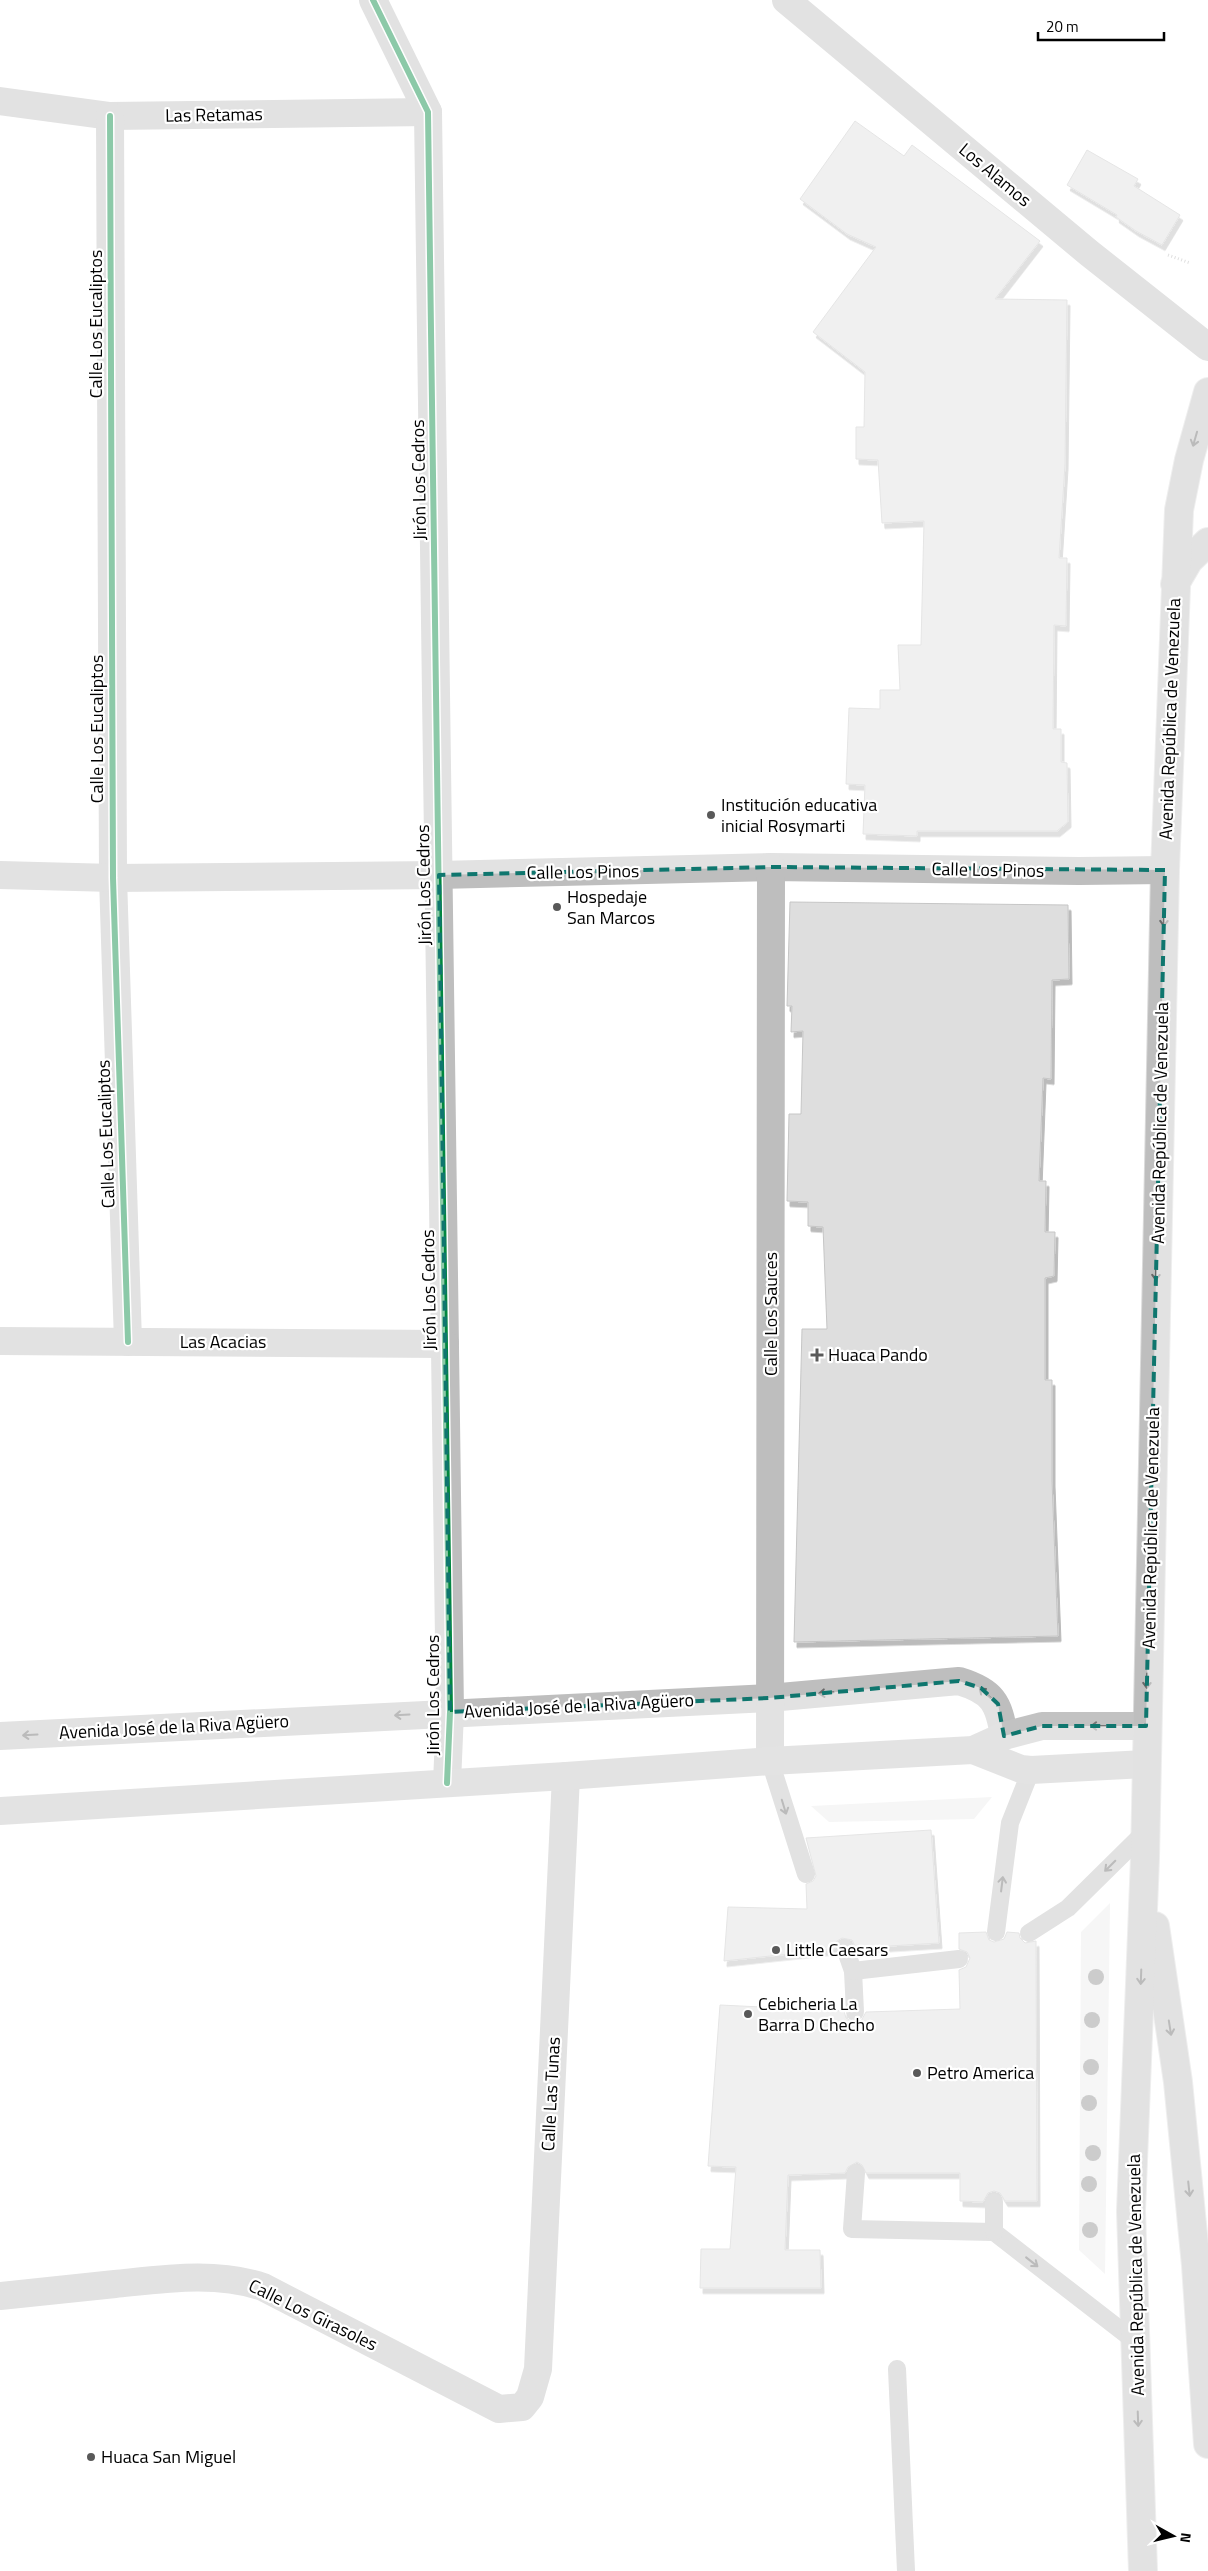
<svg xmlns="http://www.w3.org/2000/svg" width="1208" height="2571" font-family="'Titillium Web',sans-serif">
	<style>
		.green { fill: #ebebeb }
		.building { fill: #dedede; stroke: #c6c6c6; filter: url(#shadow) }
		.lines { fill: none; stroke-linecap: round; stroke-linejoin: round }
		.primary-casing { stroke: #dbdbdb; stroke-width: 30 }
		.path { stroke: #b9b9b9; stroke-width: 3; stroke-dasharray: 1 2.5; stroke-linecap: butt }
		.lane { stroke: #bebebe; stroke-width: 18 }
		.street { stroke: #bebebe; stroke-width: 28 }
		.secondary { stroke: #c2c2c2; stroke-width: 28 }
		.primary { stroke: #bebebe; stroke-width: 28 }
		.cycleway-casing { stroke: #fff; stroke-width: 9 }
		.cycleway { stroke: #00873e; stroke-width: 6 }
		.tree { fill: #8e8e8e }
		.oneway { stroke: #686868 }
		.oneway2 { stroke: #747474 }
		.marked { fill: none; stroke: #0f766e; stroke-width: 4; stroke-dasharray: 10 6; stroke-linejoin: round }
		.poi-dot { fill: #595959; stroke: #fff; stroke-width: 2 }
		.labels { text-anchor: middle; stroke-width: 4.5; stroke-linejoin: round; paint-order: stroke }
		.street-label { font-size: 18px; fill: #000; stroke: #fff }
		.poi-label { font-size: 18px; fill: #000; stroke: #fff; text-anchor: start }
	</style>
	<defs>
		<filter id="shadow"><feDropShadow dx="3" dy="5.5" stdDeviation="0" flood-color="#0004"/></filter>
	</defs>
	<rect width="100%" height="100%" fill="#fff"/>
	<g class="green">
		<polygon points="992,1797 974,1819 829,1822 811,1806"/>
		<polygon points="1110,1903 1105,2274 1079,2250 1081,1932"/>
	</g>
	<g class="building">
		<polygon points="855,121 904,156 912,145 1040,241 995,299 1067,300 1065,464 1059,558 1067,558 1066,626 1054,625 1053,729 1061,729 1061,762 1067,763 1068,822 1057,831 917,831 917,836 863,834 865,785 846,784 849,708 880,709 880,690 900,690 898,645 921,645 924,521 882,523 878,460 856,459 856,427 864,427 865,372 813,332 876,247 847,234 800,199"/>
		<polygon points="1087,150 1138,179 1134,186 1180,215 1162,245 1136,231 1116,217 1117,215 1067,185"/>
		<polygon points="790,902 1068,905 1069,979 1052,980 1051,1079 1043,1078 1039,1181 1046,1181 1045,1232 1055,1232 1054,1276 1045,1278 1045,1380 1052,1380 1052,1481 1058,1636 794,1642 802,1329 827,1329 823,1227 808,1226 808,1202 787,1201 789,1114 801,1114 803,1031 791,1032 792,1006 787,1006"/>
		<polygon points="931,1830 939,1943 856,1948 852,1940 842,1938 837,1941 835,1949 724,1961 728,1907 807,1909 806,1884 813,1881 816,1876 806,1838"/>
		<polygon points="986,1932 989,1940 994,1942 1004,1939 1007,1932 1019,1933 1020,1938 1025,1943 1036,1941 1037,2201 1005,2201 1000,2193 994,2191 988,2193 983,2202 960,2201 960,2173 866,2173 862,2165 857,2162 848,2167 845,2173 788,2175 785,2250 820,2250 821,2288 700,2288 701,2249 730,2249 736,2167 708,2166 720,2005 844,2011 846,2018 855,2023 861,2021 866,2012 960,2009 959,1970 966,1967 970,1958 967,1952 959,1949 959,1933"/>
	</g>
	<g class="lines">
		<g class="primary-casing">
			<g id="primary">
				<polyline points="1175,584 1189,560 1208,542"/>
				<polyline points="1155,1926 1178,2082 1196,2265 1208,2444"/>
				<polyline points="1143,2571 1131,2211 1145,1858 1165,870 1179,510 1189,460 1208,392"/>
			</g>
		</g>
		<polyline class="path" points="1168,255 1190,263"/>
		<g class="lane">
			<polyline points="770,1761 806,1874"/>
			<polyline points="996,1932 1010,1823 1031,1770"/>
			<polyline points="1029,1933 1068,1908 1145,1832"/>
			<polyline points="845,1948 853,1971 855,2012"/>
			<polyline points="853,1971 959,1959"/>
			<polyline points="856,2173 852,2229 994,2232 1136,2342"/>
			<polyline points="994,2232 994,2202"/>
			<polyline points="897,2369 906,2571"/>
		</g>
		<g class="street">
			<polyline points="373,0 428,112 450,1712 447,1783"/>
			<polyline points="786,0 1089,253 1208,347"/>
			<polyline points="0,101 110,116 428,112"/>
			<polyline points="110,116 113,878 128,1342"/>
			<polyline points="0,875 113,878 439,875 771,867 1079,871 1165,870"/>
			<polyline points="0,1341 445,1344"/>
			<path d="M 0,1736 L 769,1698 L 959,1681 C 992,1691 999,1702 1004,1736"/>
			<polyline points="770,1761 771,867"/>
			<path d="M 0,2296 C 38,2292 76,2288 115,2284 C 164,2279 216,2271 263,2287 L 499,2409 L 522,2407 L 530,2397 L 538,2369 L 566,1776"/>
		</g>
		<g class="secondary">
			<polyline points="973,1750 1021,1769 1031,1770 1145,1764"/>
			<polyline points="0,1811 566,1776 770,1761 973,1750 1004,1736 1042,1726 1146,1726"/>
		</g>
		<use href="#primary" class="primary"/>
		<g class="cycleway-casing">
			<g id="cycleway">
				<polyline points="373,0 428,112 450,1712 447,1783"/>
				<polyline points="110,116 113,878 128,1342"/>
			</g>
		</g>
		<use href="#cycleway" class="cycleway"/>
	</g>
	<g class="tree">
		<circle cx="1096" cy="1977" r="8"/>
		<circle cx="1092" cy="2020" r="8"/>
		<circle cx="1091" cy="2067" r="8"/>
		<circle cx="1089" cy="2103" r="8"/>
		<circle cx="1093" cy="2153" r="8"/>
		<circle cx="1089" cy="2184" r="8"/>
		<circle cx="1090" cy="2230" r="8"/>
	</g>
	<defs><path id="oneway-shaft" d="M-6 0H5M1.5-3L5.5 0L1.5 3" fill="none" stroke-width="1.6" stroke-linecap="round" stroke-linejoin="round" transform="scale(1.25)"/></defs>
	<g class="oneway">
		<use href="#oneway-shaft" transform="translate(1195 439) rotate(106)"/>
		<use href="#oneway-shaft" transform="translate(1164 919) rotate(91)"/>
		<use href="#oneway-shaft" transform="translate(1156 1273) rotate(91)"/>
		<use href="#oneway-shaft" transform="translate(1147 1681) rotate(91)"/>
		<use href="#oneway-shaft" transform="translate(826 1693) rotate(175)"/>
		<use href="#oneway-shaft" transform="translate(985 1693) rotate(-139)"/>
		<use href="#oneway-shaft" transform="translate(402 1715) rotate(177)"/>
		<use href="#oneway-shaft" transform="translate(30 1735) rotate(177)"/>
		<use href="#oneway-shaft" transform="translate(784 1807) rotate(73)"/>
		<use href="#oneway-shaft" transform="translate(1110 1866) rotate(135)"/>
		<use href="#oneway-shaft" transform="translate(1002 1884) rotate(-83)"/>
		<use href="#oneway-shaft" transform="translate(1141 1977) rotate(92)"/>
		<use href="#oneway-shaft" transform="translate(1170 2028) rotate(81)"/>
		<use href="#oneway-shaft" transform="translate(1189 2189) rotate(84)"/>
		<use href="#oneway-shaft" transform="translate(1032 2262) rotate(38)"/>
		<use href="#oneway-shaft" transform="translate(1138 2419) rotate(88)"/>
	</g>
	<use class="oneway2" href="#oneway-shaft" transform="translate(1098 1726) rotate(-180)"/>
	<path d="M0 0H1208V2571H0ZM 771,867 L 1165,870 L 1146,1726 L 1042,1726 L 1004,1736 L 998,1704 L 981,1688 L 959,1681 L 769,1698 L 450,1712 L 439,875 Z" fill="#fff" fill-opacity=".55" fill-rule="evenodd"/>
	<path class="marked" d="M 771,867 L 1165,870 L 1146,1726 L 1042,1726 L 1004,1736 L 998,1704 L 981,1688 L 959,1681 L 769,1698 L 450,1712 L 439,875 Z"/>
	<g class="poi-dot">
		<circle cx="711" cy="815" r="5"/>
		<circle cx="557" cy="907" r="5"/>
		<path d="M814.5 1347.5h5v5h5v5h-5v5h-5v-5h-5v-5h5z"/>
		<circle cx="776" cy="1950" r="5"/>
		<circle cx="748" cy="2014" r="5"/>
		<circle cx="917" cy="2073" r="5"/>
		<circle cx="91" cy="2457" r="5"/>
	</g>
	<g class="labels">
		<g class="street-label">
			<text transform="translate(214 115) rotate(-1)" y="6">Las Retamas</text>
			<text transform="translate(995 175) rotate(40)" y="6">Los Alamos</text>
			<text transform="translate(96 324) rotate(-90)" y="6">Calle Los Eucaliptos</text>
			<text transform="translate(419 480) rotate(-91)" y="6">Jirón Los Cedros</text>
			<text transform="translate(1170 719) rotate(-88)" y="6">Avenida República de Venezuela</text>
			<text transform="translate(97 729) rotate(-90)" y="6">Calle Los Eucaliptos</text>
			<text transform="translate(988 870) rotate(1)" y="6">Calle Los Pinos</text>
			<text transform="translate(583 872) rotate(-1)" y="6">Calle Los Pinos</text>
			<text transform="translate(424 885) rotate(-91)" y="6">Jirón Los Cedros</text>
			<text transform="translate(1160 1123) rotate(-89)" y="6">Avenida República de Venezuela</text>
			<text transform="translate(106 1134) rotate(-92)" y="6">Calle Los Eucaliptos</text>
			<text transform="translate(429 1290) rotate(-91)" y="6">Jirón Los Cedros</text>
			<text transform="translate(771 1314) rotate(-90)" y="6">Calle Los Sauces</text>
			<text x="223" y="1348">Las Acacias</text>
			<text transform="translate(1151 1528) rotate(-89)" y="6">Avenida República de Venezuela</text>
			<text transform="translate(433 1695) rotate(-90)" y="6">Jirón Los Cedros</text>
			<text transform="translate(579 1706) rotate(-3)" y="6">Avenida José de la Riva Agüero</text>
			<text transform="translate(174 1727) rotate(-3)" y="6">Avenida José de la Riva Agüero</text>
			<text transform="translate(551 2094) rotate(-87)" y="6">Calle Las Tunas</text>
			<text transform="translate(1136 2275) rotate(-91)" y="6">Avenida República de Venezuela</text>
			<text transform="translate(313 2315) rotate(26)" y="6">Calle Los Girasoles</text>
		</g>
		<g class="poi-label">
			<text x="721" y="811">Institución educativa<tspan x="721" dy="21">inicial Rosymarti</tspan></text>
			<text x="567" y="903">Hospedaje<tspan x="567" dy="21">San Marcos</tspan></text>
			<text x="828" y="1361">Huaca Pando</text>
			<text x="786" y="1956">Little Caesars</text>
			<text x="758" y="2010">Cebicheria La<tspan x="758" dy="21">Barra D Checho</tspan></text>
			<text x="927" y="2079">Petro America</text>
			<text x="101" y="2463">Huaca San Miguel</text>
		</g>
	</g>
	<g transform="translate(1173 2536) rotate(98)" stroke="#ffffff" stroke-width="4" paint-order="stroke">
	<path d="M0-4L9 19L0 12L-9 19Z" fill="#000000"/>
	<text y="-8" font-size="14" font-weight="bold" text-anchor="middle" fill="#000000">N</text>
	</g>
	<path d="M1038 32v8h126v-8" fill="none" stroke="#000000" stroke-width="2.5"/>
	<text x="1046" y="32" font-size="15" fill="#000000" stroke="#ffffff" stroke-width="4" paint-order="stroke">20 m</text>
</svg>
